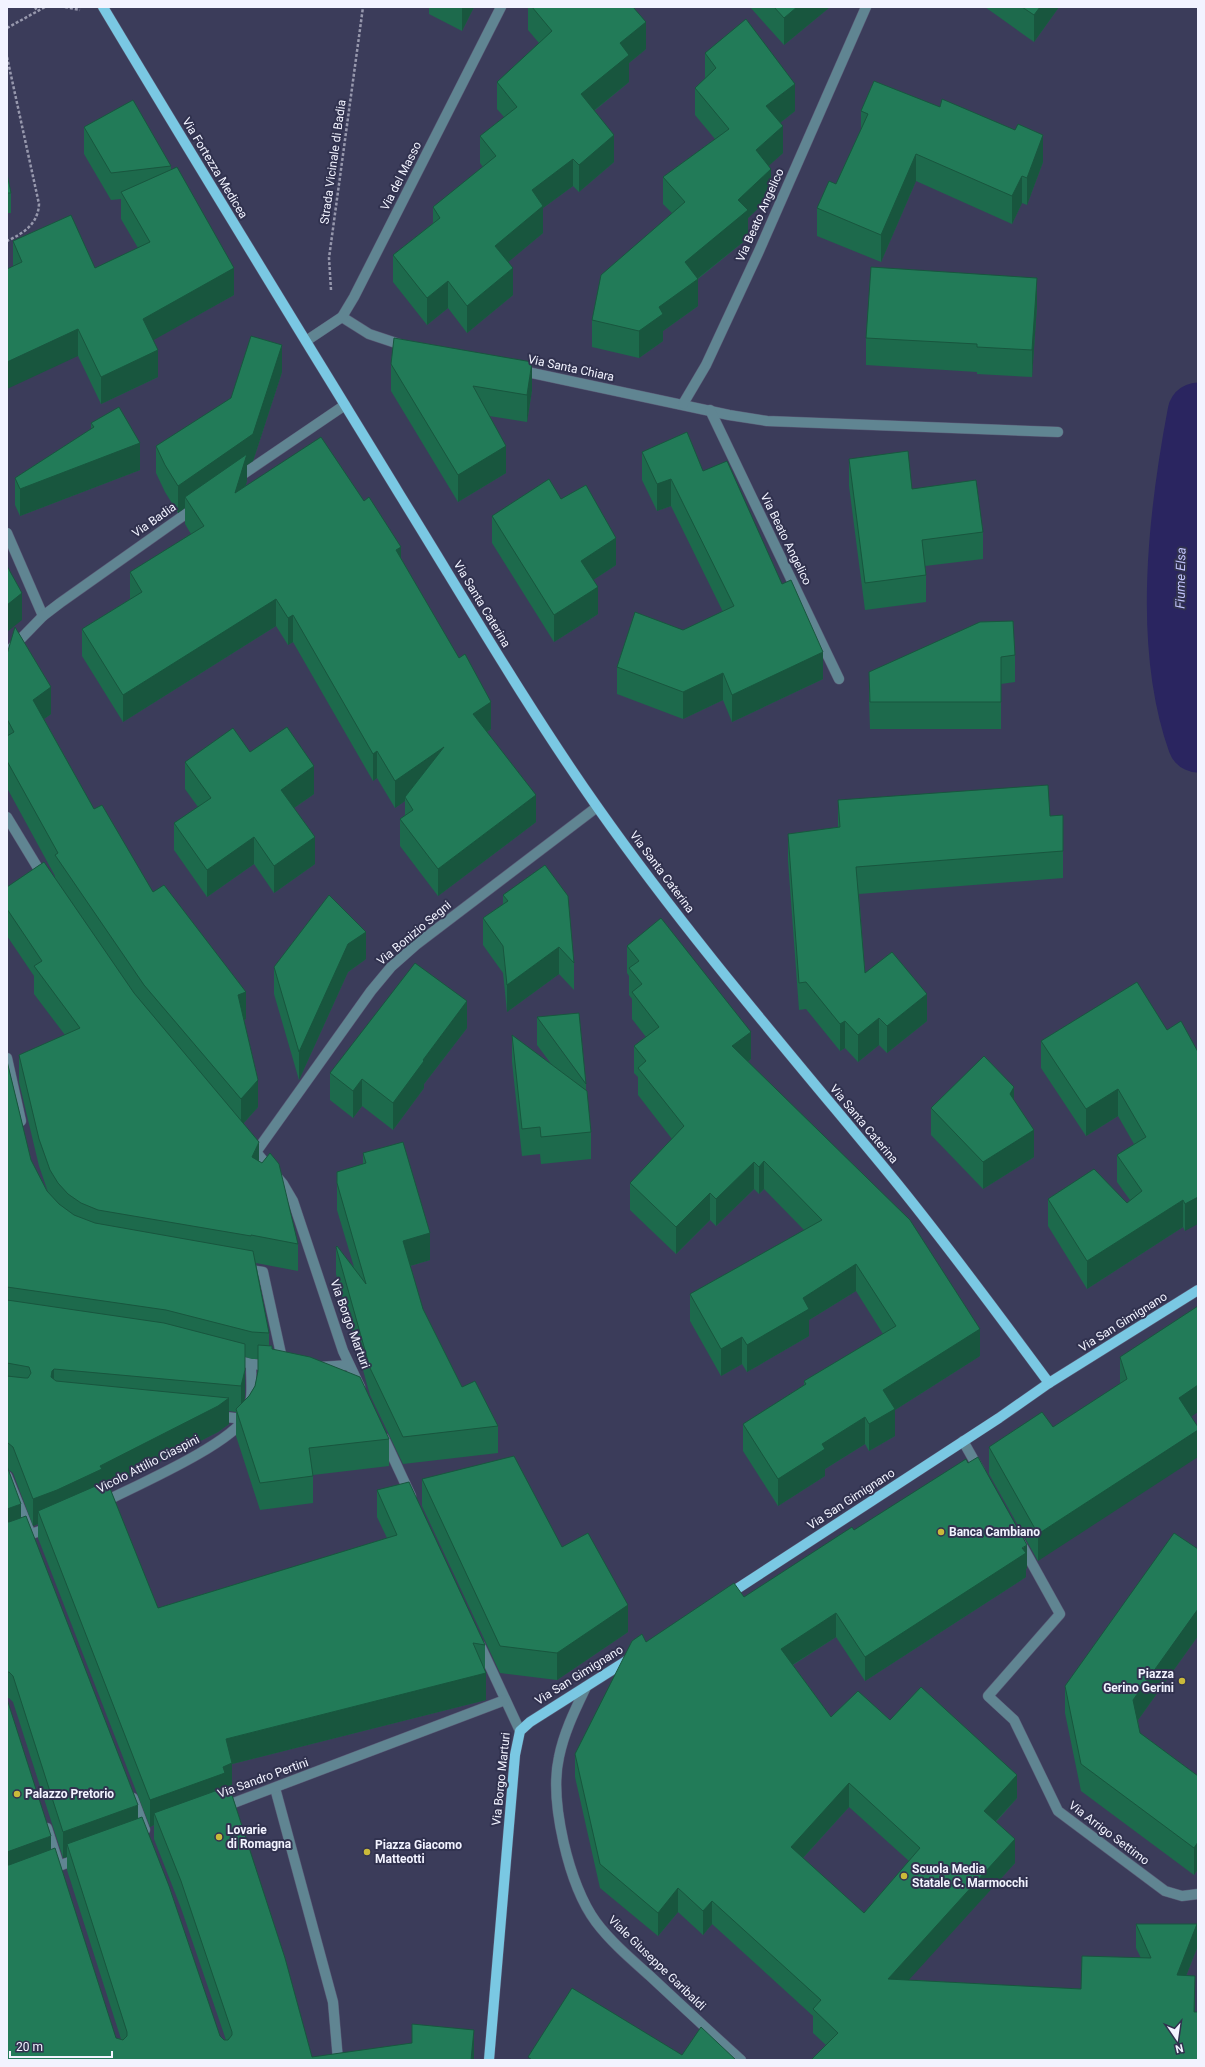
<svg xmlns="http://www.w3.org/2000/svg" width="1205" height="2067" font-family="Roboto,sans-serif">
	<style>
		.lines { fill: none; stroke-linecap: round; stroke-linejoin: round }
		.river { stroke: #2a2560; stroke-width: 61 }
		.minor-casing { stroke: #585974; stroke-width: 11 }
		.major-casing { stroke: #585974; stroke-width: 11 }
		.path { stroke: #9798ad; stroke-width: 2.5; stroke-dasharray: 3 2; stroke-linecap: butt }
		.minor { stroke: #608592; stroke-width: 10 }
		.major { stroke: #7ac8e3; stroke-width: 10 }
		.wall { fill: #1d6a4c; fill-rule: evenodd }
		.shaded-wall { fill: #18563e }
		.building { fill: #227b58; stroke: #18563e; fill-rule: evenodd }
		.poi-dot { fill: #caba3a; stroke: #31324f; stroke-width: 1.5 }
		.labels { text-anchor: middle; stroke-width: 4; stroke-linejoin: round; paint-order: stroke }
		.street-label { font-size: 12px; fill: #f2f3ff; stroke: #31324f }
		.poi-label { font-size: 12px; font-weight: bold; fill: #f2f3ff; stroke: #31324f; text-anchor: start }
		.water-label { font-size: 13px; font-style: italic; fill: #c0c3fb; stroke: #31324f }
	</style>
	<rect width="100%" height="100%" fill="#3b3c5a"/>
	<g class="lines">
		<path class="river" d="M 1198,413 C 1179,513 1163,644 1198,742"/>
		<g class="minor-casing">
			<g id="minor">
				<polyline points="342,317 369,334 405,346"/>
				<polyline points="306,341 342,317 354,297 501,7"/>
				<polyline points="518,370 729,415 767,421 1058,432"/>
				<polyline points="683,404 706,365 759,251 866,7"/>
				<polyline points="710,410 839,679"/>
				<polyline points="236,479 345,405"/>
				<polyline points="7,533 43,616"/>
				<polyline points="7,653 43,616 60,603 197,506"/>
				<polyline points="7,817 44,878"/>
				<polyline points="7,1058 21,1121"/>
				<polyline points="251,1146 283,1184 293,1201 343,1351 360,1387"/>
				<polyline points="256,1152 371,991 391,967 417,944 597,807"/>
				<polyline points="245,1269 263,1272 283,1363"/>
				<polyline points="231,1360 271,1367"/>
				<polyline points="320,1367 349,1365"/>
				<polyline points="216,1416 244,1419"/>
				<polyline points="384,1438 411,1496"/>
				<polyline points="963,1441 980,1471"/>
				<polyline points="7,1476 29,1530"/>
				<path d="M 102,1503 C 133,1487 232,1444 246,1416 C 254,1401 251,1380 251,1365"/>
				<polyline points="7,1542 49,1528"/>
				<polyline points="1020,1542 1060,1614 988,1696 1014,1720 1058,1811 1165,1891 1182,1896 1198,1894"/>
				<polyline points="480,1645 520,1731"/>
				<path d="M 586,1687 C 575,1710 564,1732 559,1757 C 549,1801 569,1886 596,1922 C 611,1942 631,1959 650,1976 C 680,2004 710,2032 741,2060"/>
				<polyline points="275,1788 333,2002 338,2060"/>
				<polyline points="133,1798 145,1830"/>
				<polyline points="223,1807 505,1700"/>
				<polyline points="47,1828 58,1862"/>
				<polyline points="48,1870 80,1858"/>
			</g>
		</g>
		<g class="major-casing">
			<g id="major">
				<path d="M 103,7 C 201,171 301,333 400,495 C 465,600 527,707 598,808 C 688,936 791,1055 891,1176 C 946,1243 997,1313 1049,1383"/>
				<polyline points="726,1596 999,1418 1049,1383 1198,1290"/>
				<polyline points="489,2060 515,1755 520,1731 530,1722 631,1658"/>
			</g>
		</g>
		<g class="path">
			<polyline points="35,7 37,11"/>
			<polyline points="65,7 80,10"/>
			<polyline points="7,28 45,7"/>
			<path d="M 7,57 L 39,204 C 38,224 24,233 7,241"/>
			<polyline points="331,290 329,258 363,7"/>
		</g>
		<use href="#minor" class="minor"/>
		<use href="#major" class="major"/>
	</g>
	<g class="wall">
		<polygon points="429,7 474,7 462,31 429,14"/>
		<polygon points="528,7 635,7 634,8 646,49 629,63 629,82 594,111 614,162 579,192 573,186 543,208 543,233 508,262 513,295 467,333 448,308 427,325 393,282 393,255 433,223 433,207 483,167 480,163 480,136 504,117 497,109 497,82 539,43 528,30"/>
		<polygon points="750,7 830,7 784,45"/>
		<polygon points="985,7 1059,7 1034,42"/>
		<polygon points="705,53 795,111 780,123 783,153 768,166 771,196 748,218 748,238 698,279 698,306 663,331 663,341 639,358 592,347 592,320 672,213 663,204 663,177 715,139 695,115 695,88 705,79"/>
		<polygon points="861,111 1043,162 1027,205 1022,203 1012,224 916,181 881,262 817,236 817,208 836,184 861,130"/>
		<polygon points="84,127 171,166 171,170 234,295 153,340 158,377 101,404 78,356 13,266 13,241 95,268 138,248 121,219 121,199 111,200 84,154"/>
		<polygon points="7,174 11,193 11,213 7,213"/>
		<polygon points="1037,305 1032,377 977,374 977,372 866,365 866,338"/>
		<polygon points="391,364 532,390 527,422 489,416 506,473 458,502 391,391"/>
		<polygon points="282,372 253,461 247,465 247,481 245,486 401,558 491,729 487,732 536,822 438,896 400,846 400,819 405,815 405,801 395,808 377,778 373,781 293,642 288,645 276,626 123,722 82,656 82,629 130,599 130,572 191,534 185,524 185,508 178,513 165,492 156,473 156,446"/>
		<polygon points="91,423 140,470 20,516 15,505 15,478 91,429"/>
		<polygon points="642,452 703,471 823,679 732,722 723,700 683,719 617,694 617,667 683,630 723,612 671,506 657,511 642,480"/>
		<polygon points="849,459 912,489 983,532 983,559 925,566 926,575 926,602 865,610 849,486"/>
		<polygon points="561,499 616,565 593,580 598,614 554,642 492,543 492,516"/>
		<path d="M 7,654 L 51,714 L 44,719 L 94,809 L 153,892 L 246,1019 L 244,1020 L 258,1107 L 243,1124 L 259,1161 L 298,1244 L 298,1271 L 256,1263 L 269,1333 L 269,1346 L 272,1349 L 389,1439 L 389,1466 L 313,1475 L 313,1503 L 260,1510 L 236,1436 L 236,1412 L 229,1411 L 229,1424 L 218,1432 L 109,1487 L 158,1608 L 387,1538 L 377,1517 L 377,1490 L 485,1645 L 485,1671 L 486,1700 L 232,1764 L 232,1790 L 231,1791 L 312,2057 L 474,2056 L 474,2060 L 7,2060 L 51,1850 L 116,2038 L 121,2039 L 67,1870 L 67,1857 L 63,1858 L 13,1702 L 9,1698 L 7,1698 L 7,1061 L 31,1160 L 48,1192 L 39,1166 L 19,1082 L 19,1055 L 65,1035 L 34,994 L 34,976 L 7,936 L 7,887 L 55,878 L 55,876 L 7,788 ZM 245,1357 L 252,1359 L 258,1359 L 258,1371 L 255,1386 L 249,1396 L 243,1402 L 245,1397 ZM 9,1470 L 13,1473 L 33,1526 L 38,1524 L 38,1538 L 150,1827 L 154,1825 L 154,1839 L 181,1908 L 226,2040 L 224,2040 L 220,2036 L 138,1819 L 21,1518 Z"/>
		<polygon points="1015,655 1015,682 1001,684 1001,729 870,729 869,699 869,672"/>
		<polygon points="250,752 314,794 294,808 315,864 274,893 254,864 207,897 174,850 174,823 198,807 185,789 185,762"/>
		<polygon points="838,800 1050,816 1063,851 1063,878 859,894 865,973 927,1021 887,1053 879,1045 858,1062 845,1048 840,1051 806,1009 799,1010 788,861 788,834 838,827"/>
		<polygon points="545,865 574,963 574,990 559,974 507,1012 503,973 483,945 483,918 503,904 503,895"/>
		<polygon points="627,946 751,1059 748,1061 980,1356 895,1410 895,1436 869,1451 865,1444 825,1469 825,1476 778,1506 743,1451 743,1424 804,1385 804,1381 883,1334 856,1291 809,1320 809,1336 747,1372 742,1364 721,1376 690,1321 690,1294 804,1230 764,1189 759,1194 754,1189 716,1226 710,1220 676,1254 630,1210 630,1183 672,1139 638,1095 638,1077 634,1073 634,1046 646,1037 632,1019 632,999 629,995 629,976 627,973"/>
		<polygon points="366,959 348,972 299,1080 274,994 274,967"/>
		<polygon points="537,1017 586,1084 586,1091 591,1132 591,1159 541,1164 540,1154 522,1156 512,1062 512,1035 552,1065 537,1045"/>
		<polygon points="467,1028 424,1084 424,1088 393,1130 362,1106 353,1118 330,1100 330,1073"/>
		<polygon points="1167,1030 1198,1052 1185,1231 1183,1227 1087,1289 1048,1226 1048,1199 1127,1203 1130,1200 1117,1182 1117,1155 1134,1144 1118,1116 1086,1136 1041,1068 1041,1041"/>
		<polygon points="931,1108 1034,1157 983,1189 931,1135"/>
		<polygon points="363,1153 430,1260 410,1266 423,1309 462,1387 498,1426 498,1453 403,1464 370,1395 336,1274 336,1247 354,1267 337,1210 337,1172 363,1164"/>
		<polygon points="1120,1357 1191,1417 1038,1561 989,1474 989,1447 1053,1427 1120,1384"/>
		<polygon points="422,1479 562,1547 628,1632 557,1680 500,1673 422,1506"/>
		<path d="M 854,1530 L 1027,1568 L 1026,1569 L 1026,1577 L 865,1681 L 836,1637 L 793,1665 L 831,1717 L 890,1720 L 1017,1798 L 996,1822 L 1015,1863 L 908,1980 L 1081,1989 L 1141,1958 L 1136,1948 L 1136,1924 L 1197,1948 L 1186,1976 L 1195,2000 L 1195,2012 L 826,2045 L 813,2033 L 813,2016 L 712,1924 L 703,1935 L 678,1912 L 658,1936 L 600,1888 L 575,1777 L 575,1754 L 646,1642 L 744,1597 ZM 849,1807 L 909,1861 L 864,1913 L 803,1858 Z"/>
		<polygon points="1198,1636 1138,1720 1140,1733 1198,1776 1198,1869 1194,1875 1081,1791 1065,1713 1065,1686"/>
	</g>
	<g class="shaded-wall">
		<polygon points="462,7 474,7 462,31"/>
		<polygon points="797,7 830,7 784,45 784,18"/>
		<polygon points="1040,7 1059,7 1034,42 1034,15"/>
		<polygon points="646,22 646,49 629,63 629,82 581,121 581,94 620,43"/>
		<polygon points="795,84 795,111 766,134 766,106"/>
		<polygon points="783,126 783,153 756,177 756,150"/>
		<polygon points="614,135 614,162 579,192 579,165"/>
		<polygon points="1043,135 1043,162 1027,205 1027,178"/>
		<polygon points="916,154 916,181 881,262 881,235"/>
		<polygon points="573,159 573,186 543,208 543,233 495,273 495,246 532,190"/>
		<polygon points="771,169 771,196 748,218 748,238 692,283 698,279 698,306 663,331 663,341 639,358 639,331 659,307 685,262 738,200"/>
		<polygon points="1022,176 1022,203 1012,224 1012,196"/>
		<polygon points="234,268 234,295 143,346 143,319"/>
		<polygon points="513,268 513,295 467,333 467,306"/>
		<polygon points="1037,278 1037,305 1032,377 1032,350"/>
		<polygon points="448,281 448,308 427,325 427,298"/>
		<polygon points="78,329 78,356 7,389 7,362"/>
		<polygon points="282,345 282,372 253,461 247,465 247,481 235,520 235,493 185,497 185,508 178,513 178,486"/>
		<polygon points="158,350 158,377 101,404 101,377"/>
		<polygon points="532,362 532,390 527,422 527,395"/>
		<polygon points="140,443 140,470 20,516 20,489"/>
		<polygon points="506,446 506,473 458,502 458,475"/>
		<polygon points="671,479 671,506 657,511 657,484"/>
		<polygon points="616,538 616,565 581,588 581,561"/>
		<polygon points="401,547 401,574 396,550"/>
		<polygon points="598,587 598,614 554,642 554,615"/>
		<polygon points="22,593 22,620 7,632 7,605"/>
		<polygon points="276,599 276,626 123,722 123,695"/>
		<polygon points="293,615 293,642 288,645 288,618"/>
		<polygon points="823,652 823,679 732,722 732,695"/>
		<polygon points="723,673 723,700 683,719 683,692"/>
		<polygon points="51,687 51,714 33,727 33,700"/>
		<polygon points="491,702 491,729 473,741 473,714"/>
		<polygon points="444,747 405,797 405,801 395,808 395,781"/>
		<polygon points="377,751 377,778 373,781 373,754"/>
		<polygon points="314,766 314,794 281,817 281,790"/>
		<polygon points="536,795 536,822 438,896 438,869"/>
		<polygon points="254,837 254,864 207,897 207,870"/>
		<polygon points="315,837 315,864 274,893 274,866"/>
		<polygon points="366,932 366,959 348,972 299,1080 299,1052 348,944"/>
		<polygon points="559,947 559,974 507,1012 507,985"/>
		<polygon points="246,992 246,1019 238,1022 238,995"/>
		<polygon points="927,994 927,1021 887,1053 887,1026"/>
		<polygon points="467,1001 467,1028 424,1084 424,1088 393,1130 393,1103 423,1060"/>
		<polygon points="879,1018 879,1045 858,1062 858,1035"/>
		<polygon points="845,1021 845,1048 840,1051 840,1024"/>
		<polygon points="751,1032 751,1059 732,1073 732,1046"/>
		<polygon points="362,1079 362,1106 353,1118 353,1091"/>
		<polygon points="258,1080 258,1107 241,1126 241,1099"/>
		<polygon points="1014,1087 1014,1114 1010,1094"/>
		<polygon points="1118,1089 1118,1116 1086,1136 1086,1109"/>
		<polygon points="1034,1130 1034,1157 983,1189 983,1162"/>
		<polygon points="259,1142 259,1169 252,1157"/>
		<polygon points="764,1161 764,1189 759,1194 759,1167"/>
		<polygon points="754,1162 754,1189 716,1226 716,1199"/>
		<polygon points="710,1193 710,1220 676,1254 676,1227"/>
		<polygon points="1198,1197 1198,1224 1185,1231 1185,1204"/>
		<polygon points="1183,1200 1183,1227 1087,1289 1087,1261"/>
		<polygon points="430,1233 430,1260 403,1268 403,1241"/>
		<polygon points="856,1264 856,1291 809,1320 809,1336 747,1372 747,1345 803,1298"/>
		<polygon points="980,1329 980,1356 895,1410 895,1436 869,1451 869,1424 883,1390"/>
		<polygon points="742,1337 742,1364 721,1376 721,1349"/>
		<polygon points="54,1369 54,1395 51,1377 52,1371"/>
		<polygon points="245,1370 245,1397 241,1412 241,1386"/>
		<polygon points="1198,1385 1198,1412 1179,1425 1179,1398"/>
		<polygon points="229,1398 229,1424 218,1432 102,1491 38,1511 38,1524 33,1526 33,1499 100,1466"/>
		<polygon points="865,1417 865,1444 825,1469 825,1476 778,1506 778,1479 822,1444"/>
		<polygon points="1198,1430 1198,1457 1038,1561 1038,1534"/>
		<polygon points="8,1443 8,1470 7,1470 7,1444"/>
		<polygon points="21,1504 21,1530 7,1536 7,1509"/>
		<polygon points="1027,1545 1027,1568 1026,1569 1026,1577 865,1681 865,1657"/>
		<polygon points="628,1605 628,1632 557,1680 557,1653"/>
		<polygon points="1198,1609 1198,1636 1133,1727 1133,1700"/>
		<polygon points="836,1613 836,1637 781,1672 781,1649"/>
		<polygon points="486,1673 486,1700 232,1764 232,1790 154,1813 154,1825 150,1827 150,1800 223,1767 226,1739"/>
		<polygon points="1017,1775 1017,1798 984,1834 984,1811"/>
		<polygon points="849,1783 849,1807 791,1871 791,1847"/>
		<polygon points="138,1805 138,1831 67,1844 67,1857 63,1858 63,1832"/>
		<polygon points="51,1836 51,1862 7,1878 7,1852"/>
		<polygon points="1015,1839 1015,1863 888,2003 888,1979"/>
		<polygon points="1198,1842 1198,1869 1194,1875 1194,1848"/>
		<polygon points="678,1888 678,1912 658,1936 658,1913"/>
		<polygon points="712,1901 712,1924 703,1935 703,1911"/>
		<polygon points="1197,1924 1197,1948 1177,1999 1177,1975"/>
		<polygon points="1195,1976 1195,2000 1194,2036 1194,2012"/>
		<polygon points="474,2030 474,2060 471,2060"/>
	</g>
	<g class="building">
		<polygon points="532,7 633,7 646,22 620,43 629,55 581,94 614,135 579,165 573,159 532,190 543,206 495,246 513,268 467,306 448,281 427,298 393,255 440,218 433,207 496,156 480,136 517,107 497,82 552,31"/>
		<polygon points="774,7 797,7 784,18"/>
		<polygon points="1022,7 1040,7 1034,15"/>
		<polygon points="746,19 795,84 766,106 783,126 756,150 771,169 738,200 748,210 685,262 698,279 659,307 663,314 639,331 592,320 601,275 685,202 663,177 729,129 695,88 716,68 705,53"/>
		<polygon points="874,81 940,107 942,99 1015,130 1018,124 1043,135 1027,178 1022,176 1012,196 916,154 881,235 817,208 829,181 836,184 868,114 861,111"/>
		<polygon points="133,100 171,166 111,173 84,127"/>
		<polygon points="177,167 234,268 143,319 158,350 101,377 78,329 7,362 7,269 22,262 13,241 71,215 95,268 150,242 121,192"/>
		<polygon points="7,174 11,193 7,193"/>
		<polygon points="871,267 1037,278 1032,350 977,347 977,344 866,338"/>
		<polygon points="251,336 282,345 253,434 178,486 165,465 156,446 231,398"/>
		<polygon points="394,338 532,362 527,395 473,386 506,446 458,475 391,364"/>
		<polygon points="119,407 140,443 20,489 15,478 94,427 91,423"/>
		<polygon points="687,432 703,471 727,461 782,584 791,580 823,652 732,695 723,673 683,692 617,667 635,612 683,630 734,606 671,479 657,484 642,452"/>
		<polygon points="321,437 364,501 369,497 401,547 396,550 459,658 465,654 491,702 473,714 536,795 438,869 400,819 413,810 405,797 444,747 395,781 377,751 373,754 293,615 288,618 276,599 123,695 82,629 142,592 130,572 204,526 185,497 247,454 235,493"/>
		<polygon points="908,451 912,489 976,480 983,532 922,540 926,575 865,583 849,459"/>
		<polygon points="549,479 561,499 586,485 616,538 581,561 598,587 554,615 492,516"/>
		<polygon points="7,566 22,593 7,605"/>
		<polygon points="1013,621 1015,655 1001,657 1001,702 870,702 869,672 980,622"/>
		<polygon points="15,627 51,687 33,700 94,809 102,805 153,892 164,885 246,992 238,995 258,1080 241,1099 144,985 55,855 58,853 7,761 7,736 14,732 7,719 7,654"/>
		<polygon points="287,727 314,766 281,790 315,837 274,866 254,837 207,870 174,823 211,798 185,762 233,728 250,752"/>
		<polygon points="1048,785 1050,816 1063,815 1063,851 856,867 865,973 892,952 927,994 887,1026 879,1018 858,1035 845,1021 840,1024 806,982 799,983 788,834 840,827 838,800"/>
		<polygon points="44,862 134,993 259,1142 252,1157 262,1163 270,1153 279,1164 298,1244 251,1235 251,1236 98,1210 81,1203 68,1194 58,1183 50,1170 39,1139 19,1055 80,1028 34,966 42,961 7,909 7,887"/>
		<polygon points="545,865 568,896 574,963 559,947 507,985 503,946 483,918 508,901 503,895"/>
		<polygon points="329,895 366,932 348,944 299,1052 274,967"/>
		<polygon points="661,918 751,1032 732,1046 910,1220 980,1329 883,1390 895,1409 869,1424 865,1417 822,1444 825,1449 778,1479 743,1424 806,1384 804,1381 896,1326 856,1264 803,1298 809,1309 747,1345 742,1337 721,1349 690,1294 822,1220 764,1161 759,1167 754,1162 716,1199 710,1193 676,1227 630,1183 684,1126 638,1068 646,1061 634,1046 659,1027 632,992 642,984 629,968 639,961 627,946"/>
		<polygon points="415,963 467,1001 423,1060 424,1061 393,1103 362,1079 353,1091 330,1073"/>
		<polygon points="1137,982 1167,1030 1181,1021 1198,1052 1198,1197 1185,1204 1183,1200 1087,1261 1048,1199 1094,1169 1127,1203 1142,1191 1117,1155 1146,1137 1118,1089 1086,1109 1041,1041"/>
		<polygon points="579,1013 586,1084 537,1017"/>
		<polygon points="512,1035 587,1091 591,1132 541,1137 540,1127 522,1129"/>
		<polygon points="984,1056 1014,1087 1010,1094 1034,1130 983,1162 931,1108"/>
		<polygon points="7,1061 31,1160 47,1191 59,1204 74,1215 95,1223 253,1251 269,1333 252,1332 166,1310 7,1287"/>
		<polygon points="403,1142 430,1233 403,1241 423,1309 462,1387 475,1381 498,1426 403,1437 370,1368 336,1247 337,1246 366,1284 337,1183 337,1172 366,1163 363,1153"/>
		<polygon points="7,1300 164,1323 245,1344 245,1370 241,1386 54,1369 52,1371 51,1377 56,1381 229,1398 218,1406 100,1466 102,1469 57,1490 33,1499 13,1447 8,1443 7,1444 7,1376 25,1378 28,1378 31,1373 29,1367 7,1363"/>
		<polygon points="1198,1306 1198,1385 1179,1398 1198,1427 1198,1430 1038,1534 989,1447 1042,1412 1053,1427 1127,1379 1120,1357"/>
		<polygon points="258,1345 272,1346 272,1349 310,1357 360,1377 389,1439 309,1448 313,1476 260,1483 236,1409 249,1396 255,1386 258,1371"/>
		<polygon points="514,1456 562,1547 588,1533 628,1605 557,1653 500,1646 422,1479"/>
		<path d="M 978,1457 L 1027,1545 L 1022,1548 L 1026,1553 L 865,1657 L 836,1613 L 781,1649 L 831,1717 L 858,1691 L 890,1720 L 921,1687 L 1017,1775 L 984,1811 L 1015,1839 L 888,1979 L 1081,1989 L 1082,1956 L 1151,1958 L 1136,1924 L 1197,1924 L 1177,1975 L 1195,1976 L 1194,2012 L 1198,2012 L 1198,2060 L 811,2060 L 838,2033 L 813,2009 L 821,2000 L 712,1901 L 703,1911 L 678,1888 L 658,1913 L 600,1864 L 575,1754 L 632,1641 L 642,1634 L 646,1642 L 734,1583 L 744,1597 L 852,1527 L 854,1530 L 966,1459 L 968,1463 ZM 849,1783 L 920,1848 L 864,1913 L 791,1847 Z"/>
		<polygon points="7,1466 21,1504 7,1509"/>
		<polygon points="107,1481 158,1608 397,1535 377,1490 409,1482 485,1645 473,1643 486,1673 226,1739 232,1763 223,1767 225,1773 150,1800 38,1511"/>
		<polygon points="26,1516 138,1805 63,1832 13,1676 9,1672 7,1672 7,1522 9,1522"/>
		<polygon points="1174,1533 1198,1549 1198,1609 1133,1700 1140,1733 1198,1776 1198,1842 1194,1848 1081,1764 1065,1686"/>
		<polygon points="7,1699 51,1836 7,1852"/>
		<polygon points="229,1786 285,1958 312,2057 412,2043 412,2024 474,2030 471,2060 7,2060 7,1865 9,1865 55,1848 116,2038 123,2040 127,2036 127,2032 67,1844 142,1817 169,1886 220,2036 224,2040 228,2040 232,2035 232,2032 181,1881 154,1813"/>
		<polygon points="572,1988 682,2055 701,2027 736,2060 532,2060 528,2057"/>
	</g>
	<g class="poi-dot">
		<circle cx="941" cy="1532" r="4"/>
		<circle cx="1182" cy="1681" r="4"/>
		<circle cx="17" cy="1794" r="4"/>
		<circle cx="219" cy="1837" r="4"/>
		<circle cx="367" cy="1852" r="4"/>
		<circle cx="904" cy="1876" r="4"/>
	</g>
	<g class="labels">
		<g class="street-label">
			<text transform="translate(333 162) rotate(-82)" y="4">Strada Vicinale di Badia</text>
			<text transform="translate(215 168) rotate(59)" y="4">Via Fortezza Medicea</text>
			<text transform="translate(401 176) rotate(-63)" y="4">Via del Masso</text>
			<text transform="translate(760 215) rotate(-66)" y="4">Via Beato Angelico</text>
			<text transform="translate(571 368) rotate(12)" y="4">Via Santa Chiara</text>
			<text transform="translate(154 520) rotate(-35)" y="4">Via Badia</text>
			<text transform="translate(786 539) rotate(64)" y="4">Via Beato Angelico</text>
			<text transform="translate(482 604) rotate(59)" y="4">Via Santa Caterina</text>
			<text transform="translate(662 872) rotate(53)" y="4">Via Santa Caterina</text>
			<text transform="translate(414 933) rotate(-40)" y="4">Via Bonizio Segni</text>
			<text transform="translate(864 1124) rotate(50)" y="4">Via Santa Caterina</text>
			<text transform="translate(1123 1322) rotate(-32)" y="4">Via San Gimignano</text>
			<text transform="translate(350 1324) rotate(70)" y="4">Via Borgo Marturi</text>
			<text transform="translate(148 1464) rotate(-27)" y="4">Vicolo Attilio Ciaspini</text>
			<text transform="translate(851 1499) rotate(-33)" y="4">Via San Gimignano</text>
			<text transform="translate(579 1675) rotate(-32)" y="4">Via San Gimignano</text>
			<text transform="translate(263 1778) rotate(-20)" y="4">Via Sandro Pertini</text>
			<text transform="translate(501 1779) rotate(-84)" y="4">Via Borgo Marturi</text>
			<text transform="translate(1109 1833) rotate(37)" y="4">Via Arrigo Settimo</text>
			<text transform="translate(657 1963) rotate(44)" y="4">Viale Giuseppe Garibaldi</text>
		</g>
		<g class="poi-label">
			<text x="949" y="1536">Banca Cambiano</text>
			<text x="1174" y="1678" text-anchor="end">Piazza<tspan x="1174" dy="14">Gerino Gerini</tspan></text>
			<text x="25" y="1798">Palazzo Pretorio</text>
			<text x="227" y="1834">Lovarie<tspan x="227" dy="14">di Romagna</tspan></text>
			<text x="375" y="1849">Piazza Giacomo<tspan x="375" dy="14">Matteotti</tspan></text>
			<text x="912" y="1873">Scuola Media<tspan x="912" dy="14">Statale C. Marmocchi</tspan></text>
		</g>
		<g class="water-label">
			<text transform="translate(1180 578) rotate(-89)" y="5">Fiume Elsa</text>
		</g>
	</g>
	<rect width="1205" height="2067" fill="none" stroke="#f2f3ff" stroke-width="16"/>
	<g transform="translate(1177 2039) rotate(167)" stroke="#31324f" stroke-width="3" paint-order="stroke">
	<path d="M0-3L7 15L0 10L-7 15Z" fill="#f2f3ff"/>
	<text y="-6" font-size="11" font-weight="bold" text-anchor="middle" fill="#f2f3ff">N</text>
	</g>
	<path d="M10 2051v6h102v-6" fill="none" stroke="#f2f3ff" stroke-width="2"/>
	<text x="16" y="2051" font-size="12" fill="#f2f3ff" stroke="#31324f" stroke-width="3" paint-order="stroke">20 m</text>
</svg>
